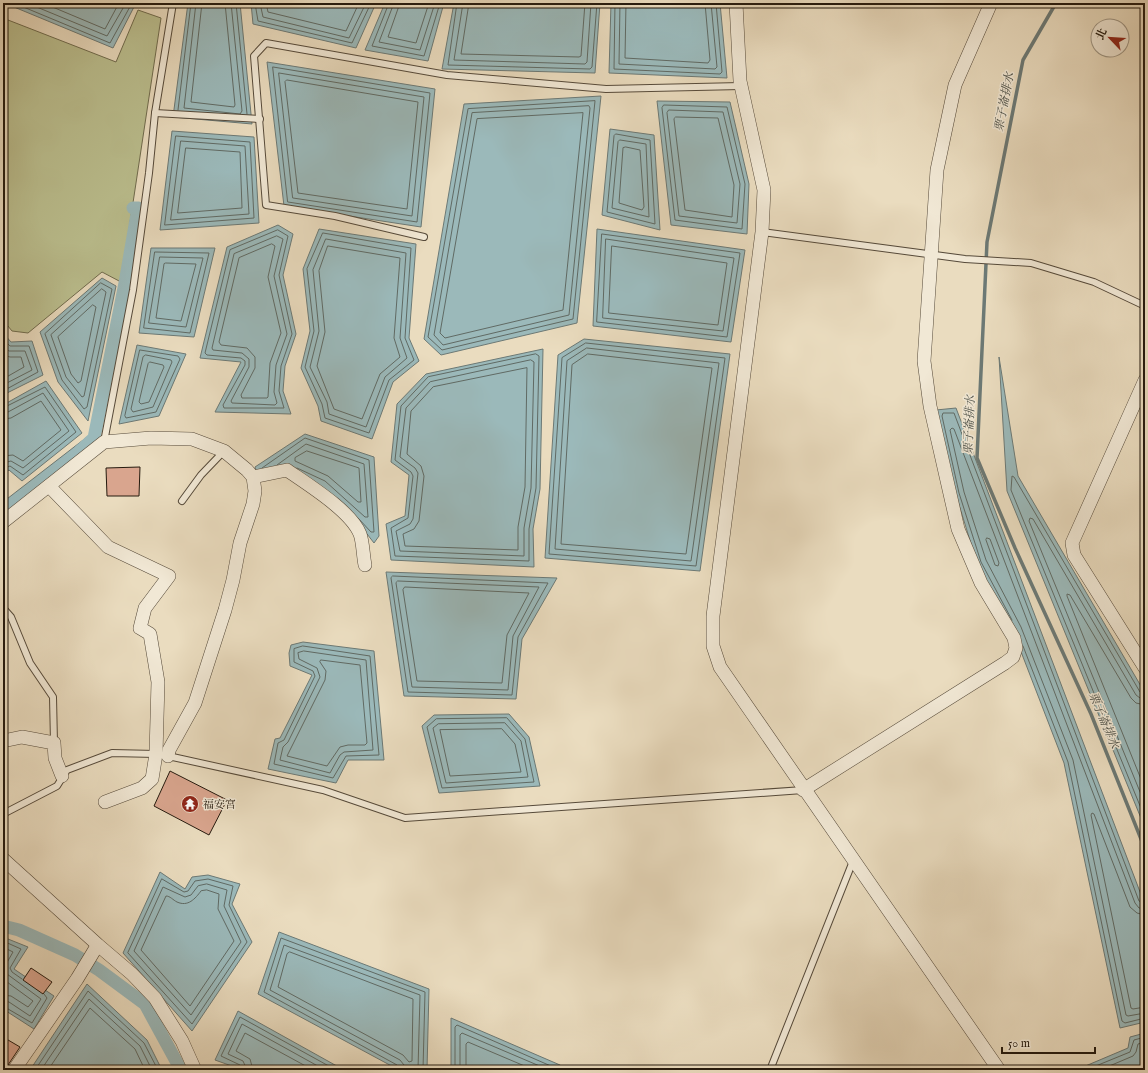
<svg xmlns="http://www.w3.org/2000/svg" width="1148" height="1073" font-family="'IM FELL English','Noto Serif TC',serif">
	<style>
		.green { fill: #bbbf8f; stroke: #706c4e }
		.water { fill: #9bb9ba; stroke: #6c7975 }
		.lines { fill: none; stroke-linecap: round; stroke-linejoin: round }
		.shore { stroke: #606a64; stroke-width: 1 }
		.stream { stroke: #6c7975; stroke-width: 3.5 }
		.canal { stroke: #9bb9ba; stroke-width: 13 }
		.building { fill: #d9a58e; stroke: #251a0e }
		.service-casing { stroke: #564a3a; stroke-width: 8 }
		.minor-casing { stroke: #564a3a; stroke-width: 14 }
		.service { stroke: #f1e8d5; stroke-width: 6 }
		.minor { stroke: #f1e8d5; stroke-width: 13 }
		.labels { text-anchor: middle; stroke-width: 3; stroke-linejoin: round; paint-order: stroke }
		.poi-label { font-size: 11px; fill: #251a0e; stroke: #f1e8d5; text-anchor: start }
		.water-label { font-size: 12px; font-style: italic; fill: #4e524a; stroke: #f1e8d5 }
	</style>
	<rect width="100%" height="100%" fill="#eadcbf"/>
	<filter id="stains"><feTurbulence type="fractalNoise" baseFrequency=".005" numOctaves="4"/><feColorMatrix values="0 0 0 0 .2 0 0 0 0 .09 0 0 0 0 .02 0 0 0 .5 -.17"/></filter>
	<radialGradient id="worn" r=".72"><stop offset=".6" stop-color="#630" stop-opacity="0"/><stop offset="1" stop-color="#630" stop-opacity=".3"/></radialGradient>
	<polygon class="green" points="138,10 161,18 121,282 102,272 28,333 12,331 3,320 3,24 8,20 116,62"/>
	<g class="water">
		<polygon points="16,3 136,3 113,48 14,7"/>
		<polygon points="188,3 240,3 252,124 173,117"/>
		<polygon points="251,3 376,3 356,48 253,24"/>
		<polygon points="385,3 444,3 428,61 365,50"/>
		<polygon points="454,3 600,3 595,73 442,69"/>
		<polygon points="611,3 720,3 727,78 609,73"/>
		<polygon points="267,62 435,89 421,227 284,206"/>
		<polygon points="601,96 577,323 441,355 424,339 464,104"/>
		<polygon points="657,101 730,102 749,184 747,234 671,225"/>
		<polygon points="610,129 654,135 660,230 602,215"/>
		<polygon points="172,131 254,137 259,223 160,230"/>
		<polygon points="278,225 293,234 283,275 296,334 285,366 283,391 291,414 215,412 241,362 200,358 227,247"/>
		<polygon points="319,229 416,244 409,338 419,361 393,382 372,439 321,421 318,406 301,368 310,331 303,269"/>
		<polygon points="597,229 745,250 731,342 593,326"/>
		<polygon points="151,248 215,248 194,337 139,333"/>
		<polygon points="102,278 116,286 88,421 58,382 40,332"/>
		<polygon points="3,333 11,342 32,341 43,375 3,395"/>
		<polygon points="584,339 730,354 700,571 545,558 558,355"/>
		<polygon points="137,345 186,354 159,416 119,424"/>
		<polygon points="543,349 540,489 533,529 534,567 391,560 386,524 405,516 409,475 391,462 397,404 426,374"/>
		<polygon points="999,357 1018,476 1145,693 1145,828 1007,491"/>
		<polygon points="46,381 82,433 22,481 9,470 3,474 3,405"/>
		<polygon points="956,408 1145,905 1145,1022 1120,1028 1064,763 1013,631 977,563 956,495 936,410"/>
		<polygon points="305,434 374,457 379,536 374,543 357,521 296,477 257,474 255,467"/>
		<polygon points="87,437 96,442 3,517 3,502"/>
		<polygon points="386,572 557,578 522,639 516,699 404,696"/>
		<polygon points="303,642 374,651 384,760 348,760 336,783 268,769 275,739 280,738 312,675 290,666 289,653 291,645"/>
		<polygon points="509,714 529,737 540,786 439,793 422,726 434,715"/>
		<polygon points="160,872 185,889 192,877 208,875 240,884 232,904 252,942 192,1031 123,953"/>
		<polygon points="279,932 429,989 427,1070 399,1070 258,994"/>
		<polygon points="3,937 28,947 14,969 54,996 34,1029 3,1009"/>
		<polygon points="87,984 147,1040 162,1070 30,1070"/>
		<polygon points="238,1011 344,1070 243,1070 215,1060"/>
		<polygon points="451,1018 560,1065 566,1070 451,1070"/>
		<polygon points="1145,1033 1145,1070 1076,1070 1128,1048 1130,1037"/>
	</g>
	<g class="lines">
		<g class="shore">
			<polyline points="19,3 21,6 110,43 132,3"/>
			<polyline points="27,3 107,36 126,3"/>
			<polyline points="43,3 105,29 119,3"/>
			<polyline points="196,3 184,108 240,114 242,111 231,3"/>
			<polyline points="202,3 191,102 234,107 235,105 225,3"/>
			<polyline points="236,3 247,114"/>
			<polyline points="255,3 258,21 352,43 371,3"/>
			<polyline points="260,3 263,17 349,38 366,3"/>
			<polyline points="266,3 268,12 346,31 359,3"/>
			<polyline points="389,3 372,46 424,56 440,3"/>
			<polyline points="394,3 379,42 420,50 435,3"/>
			<polyline points="400,3 388,37 416,43 429,3"/>
			<polyline points="457,3 448,65 590,69 592,67 597,3"/>
			<polyline points="463,3 454,60 585,64 587,62 591,3"/>
			<polyline points="469,3 461,54 579,57 581,56 585,3"/>
			<polyline points="615,3 614,69 720,74 722,72 716,3"/>
			<polyline points="620,3 619,64 715,69 717,67 711,3"/>
			<polyline points="626,3 625,58 708,63 710,60 705,3"/>
			<polygon points="273,67 430,93 417,222 288,202"/>
			<polygon points="279,73 424,97 412,216 293,198"/>
			<polygon points="287,80 418,102 407,209 298,193 285,82"/>
			<polygon points="595,101 573,319 442,350 428,337 468,109"/>
			<polygon points="664,105 727,107 745,184 742,229 675,220 662,108"/>
			<polygon points="589,106 590,108 569,315 443,345 434,335 472,113"/>
			<polyline points="178,110 191,3"/>
			<polygon points="669,110 723,112 740,184 737,223 679,216 667,113"/>
			<polygon points="583,113 563,310 445,338 440,333 477,119"/>
			<polygon points="676,117 718,118 734,185 732,217 685,210 674,119"/>
			<polygon points="616,134 650,140 655,224 607,212 614,136"/>
			<polygon points="176,136 250,142 254,218 165,225"/>
			<polygon points="620,140 646,144 649,217 612,208 618,142"/>
			<polygon points="181,141 245,146 249,214 171,220"/>
			<polygon points="626,147 640,150 644,207 642,210 619,203 623,148"/>
			<polygon points="186,148 240,152 242,208 178,213"/>
			<polygon points="278,230 288,236 279,275 292,334 281,366 279,391 284,408 224,408 223,405 245,365 245,361 241,358 207,355 205,353 230,250"/>
			<polygon points="323,233 411,248 405,338 414,360 389,380 369,433 325,418 322,404 305,367 314,331 307,269"/>
			<polygon points="602,234 740,253 727,337 597,322"/>
			<polygon points="277,236 283,239 274,276 287,334 276,365 274,392 277,403 275,405 232,403 231,401 249,367 249,359 242,353 213,350 212,348 234,254"/>
			<polygon points="326,239 406,253 400,338 407,358 385,377 366,427 329,414 327,402 310,367 319,331 313,270"/>
			<polygon points="606,239 734,258 723,331 603,318"/>
			<polygon points="272,244 275,246 268,277 281,333 270,363 268,397 267,398 242,398 241,395 255,368 255,357 247,348 221,345 219,342 239,258"/>
			<polygon points="328,246 400,258 394,338 400,357 380,374 362,419 334,409 317,366 325,332 319,271"/>
			<polygon points="612,246 727,263 718,325 609,313"/>
			<polygon points="155,252 209,253 190,333 144,328"/>
			<polygon points="160,257 203,258 186,327 149,323"/>
			<polygon points="166,263 196,264 181,321 156,318 164,264"/>
			<polygon points="101,283 112,289 87,407 84,409 62,380 45,334"/>
			<polygon points="102,289 106,292 84,396 82,397 66,377 51,335"/>
			<polygon points="93,305 96,307 81,381 78,383 71,374 58,337"/>
			<polyline points="3,339 10,346 29,346 38,372 3,391"/>
			<polygon points="586,343 725,358 696,566 549,554 562,358"/>
			<polyline points="3,347 9,351 25,351 32,370 3,385"/>
			<polygon points="587,348 719,363 691,561 555,549 567,361"/>
			<polygon points="140,350 178,356 180,359 156,412 126,418 125,416"/>
			<polygon points="536,354 539,356 536,488 529,529 529,561 395,556 391,528 408,518 413,476 411,472 395,460 401,406 428,377"/>
			<polygon points="588,354 712,368 686,554 561,544 572,365"/>
			<polyline points="3,355 10,357 21,357 24,367 3,379"/>
			<polygon points="146,355 171,360 172,362 153,407 133,412 131,409 143,357"/>
			<polygon points="531,360 534,362 531,488 524,528 524,556 400,551 396,531 410,524 413,519 418,473 415,468 400,457 406,408 430,382"/>
			<polygon points="150,362 163,365 164,367 149,402 141,404 139,402 148,364"/>
			<polygon points="527,368 525,487 518,527 518,550 405,546 403,534 414,529 419,521 424,476 421,466 407,454 411,411 433,387"/>
			<polyline points="3,408 45,387 76,432 23,475 10,466 3,469"/>
			<polyline points="3,413 8,412 43,393 69,431 23,468 11,461 3,463"/>
			<polyline points="3,419 11,418 41,401 61,430 23,461 13,455 3,456"/>
			<polygon points="307,451 359,468 361,502 358,502 328,476 295,461 295,458"/>
			<polyline points="277,465 306,444 364,464 368,517 365,517 325,481 297,468"/>
			<polyline points="262,468 305,438 369,460 374,532 371,532 358,518"/>
			<polygon points="987,538 990,539 999,563 998,566 995,565 986,540"/>
			<polygon points="393,576 548,583 518,637 512,695 408,692 391,578"/>
			<polygon points="398,581 539,587 513,636 508,690 412,687 396,583"/>
			<polygon points="405,587 529,593 507,635 502,683 417,681 403,590"/>
			<polyline points="1012,620 981,562 959,493 942,416 943,413 954,413 1139,901 1145,904"/>
			<polygon points="303,646 370,656 379,755 346,756 333,778 274,764 278,743 284,740 315,676 313,671 294,662 294,649"/>
			<polyline points="1023,646 1068,762 1122,1021 1125,1023 1145,1018"/>
			<polygon points="304,651 366,660 373,750 344,752 340,755 330,773 280,760 283,747 288,742 320,677 317,668 299,659 298,653"/>
			<polygon points="321,660 360,665 367,743 365,745 348,745 340,747 327,766 287,756 325,680 326,671 320,662"/>
			<polyline points="1145,694 1140,692 1014,477 1012,476 1011,490 1145,818"/>
			<polyline points="1145,699 1140,698 1136,695 1033,519 1030,518 1029,521 1145,804"/>
			<polyline points="1145,705 1136,703 1131,698 1070,595 1067,594 1067,596 1145,789"/>
			<polygon points="507,718 525,739 534,782 442,788 427,727 436,719"/>
			<polygon points="505,723 521,741 528,777 446,783 433,728 438,724"/>
			<polygon points="502,729 515,744 521,772 450,776 440,730"/>
			<polygon points="162,879 184,892 188,891 195,881 208,879 233,886 229,905 247,942 192,1024 128,953"/>
			<polygon points="207,884 227,890 224,906 241,942 191,1015 134,951 163,887 185,897 191,895 198,886"/>
			<path d="M 207,890 L 219,894 L 218,909 L 234,941 L 190,1006 L 141,950 L 166,896 C 170,896 173,900 177,902 C 188,907 195,899 201,891 Z"/>
			<polyline points="1145,909 1139,908 1135,903 954,429 952,428 950,430 964,492 986,560 1021,627 1073,760 1126,1015 1128,1016 1145,1013"/>
			<polyline points="1145,915 1137,913 1130,907 1094,814 1092,813 1091,815 1131,1008 1133,1009 1145,1007"/>
			<polyline points="3,941 21,949 10,968 12,972 22,979"/>
			<polyline points="3,947 13,952 5,966 7,974 41,999 30,1016 9,1002 3,1001"/>
			<polygon points="290,952 413,999 412,1061 409,1062 403,1055 278,987 287,954"/>
			<polyline points="3,979 33,1001 28,1007 11,996 3,995"/>
			<polyline points="3,1006 32,1023 47,998 44,994"/>
			<polyline points="35,1070 88,991 144,1043 158,1070"/>
			<polyline points="41,1070 89,999 140,1046 152,1070"/>
			<polyline points="48,1070 90,1008 135,1049 145,1070"/>
			<polyline points="242,1070 240,1065 221,1056 240,1017 336,1070"/>
			<polyline points="247,1070 243,1061 228,1054 242,1024 325,1070"/>
			<polyline points="253,1070 250,1059 236,1051 245,1033 313,1070"/>
			<polyline points="400,1070 397,1065 264,992 281,938 425,992 423,1070"/>
			<polyline points="405,1070 404,1065 400,1060 270,990 284,945 420,995 418,1070"/>
			<polyline points="455,1070 455,1027 457,1025 560,1070"/>
			<polyline points="460,1070 460,1035 462,1033 549,1070"/>
			<polyline points="466,1070 466,1044 468,1042 534,1070"/>
			<polyline points="1086,1070 1130,1052 1134,1040 1145,1037"/>
			<polyline points="1100,1070 1133,1056 1136,1052 1138,1044 1145,1042"/>
		</g>
		<polyline class="stream" points="1056,3 1023,60 987,242 977,458 1015,548 1091,714 1145,849"/>
		<g class="canal">
			<polyline points="80,451 94,438 125,283 138,208 133,208"/>
			<polyline points="3,926 19,930 75,955 99,970 145,1004 181,1070"/>
		</g>
	</g>
	<g class="building">
		<polygon points="140,467 139,496 107,496 106,468"/>
		<polygon points="170,771 227,800 209,835 154,806"/>
		<polygon points="31,968 52,982 43,994 23,980"/>
		<polygon points="3,1037 20,1047 8,1065 3,1062"/>
	</g>
	<g class="lines">
		<g class="service-casing">
			<g id="service">
				<polyline points="155,113 260,119"/>
				<polyline points="762,232 965,259 1031,263 1094,282 1145,306"/>
				<polyline points="424,237 335,216 266,205 254,56 266,43 447,75 606,89 741,86"/>
				<polyline points="104,442 133,290 149,173 155,113 173,3"/>
				<polyline points="182,501 201,475 224,451"/>
				<polyline points="3,608 11,617 30,663 53,697 54,743"/>
				<polyline points="168,756 323,790 405,818 803,790"/>
				<polyline points="3,814 57,786 67,770 112,753 156,754"/>
				<polyline points="770,1070 853,861"/>
			</g>
		</g>
		<g class="minor-casing">
			<g id="minor">
				<polyline points="736,3 740,81 764,190 762,232 713,616 713,646 720,667 999,1070"/>
				<polyline points="1145,380 1072,543 1074,555 1145,668"/>
				<path d="M 253,477 L 287,470 C 307,484 351,511 360,534 C 363,542 363,555 365,565"/>
				<polyline points="49,486 108,547 169,576 145,608 140,628 150,634 158,682 156,754 152,779 142,788 105,802"/>
				<polyline points="3,522 104,442 151,438 192,439 224,451 247,470 253,477 255,491 253,504 240,543 233,580 225,610 195,703 169,750 168,756"/>
				<polyline points="3,741 22,737 54,743 55,758 62,776"/>
				<polyline points="803,790 1005,663 1013,657 1016,648 1014,638 981,583 958,529 930,406 924,361 937,170 955,85 991,3"/>
				<polyline points="3,859 98,945 132,974 155,998 182,1041 195,1070"/>
				<polyline points="14,1070 77,979 97,946"/>
			</g>
		</g>
		<use href="#service" class="service"/>
		<use href="#minor" class="minor"/>
	</g>
	<defs>
		<g id="temple-disc" transform="scale(0.9)"><circle r="9.5" fill="#8f2418" stroke="#f1e8d5"/><path d="M0-6L5-2H3V0L6.5 2.5H4V6H1.5V3h-3V6H-4V2.5H-6.5L-3 0V-2H-5Z" fill="#fff"/></g>
	</defs>
	<g fill-rule="evenodd">
		<use href="#temple-disc" x="190" y="804"/>
	</g>
	<g class="labels">
		<g class="poi-label">
			<text x="203" y="808">福安宮</text>
		</g>
		<g class="water-label">
			<text transform="translate(1004 102) rotate(-79)" y="4">栗子崙排水</text>
			<text transform="translate(969 425) rotate(-88)" y="4">栗子崙排水</text>
			<text transform="translate(1104 720) rotate(67)" y="4">栗子崙排水</text>
		</g>
	</g>
	<rect width="1148" height="1073" fill="none" stroke="#eadcbf" stroke-width="16"/>
	<rect x="4" y="4" width="1140" height="1065" fill="none" stroke="#251a0e" stroke-width="2"/>
	<rect x="8" y="8" width="1132" height="1057" fill="none" stroke="#251a0e"/>
	<g transform="translate(1110 38) rotate(295)"><circle r="19" fill="#f1e8d5" stroke="#9f9685"/>
	<path d="M0-3L7 15L0 10L-7 15Z" fill="#8f2418"/>
	<text y="-6" font-size="11" font-weight="bold" text-anchor="middle" fill="#251a0e">北</text>
	</g>
	<path d="M1002 1047v6h93v-6" fill="none" stroke="#251a0e" stroke-width="2"/>
	<text x="1008" y="1047" font-size="12" fill="#251a0e" stroke="#f1e8d5" stroke-width="3" paint-order="stroke">50 m</text>
	<rect width="100%" height="100%" filter="url(#stains)"/>
	<rect width="100%" height="100%" fill="url(#worn)"/>
</svg>
